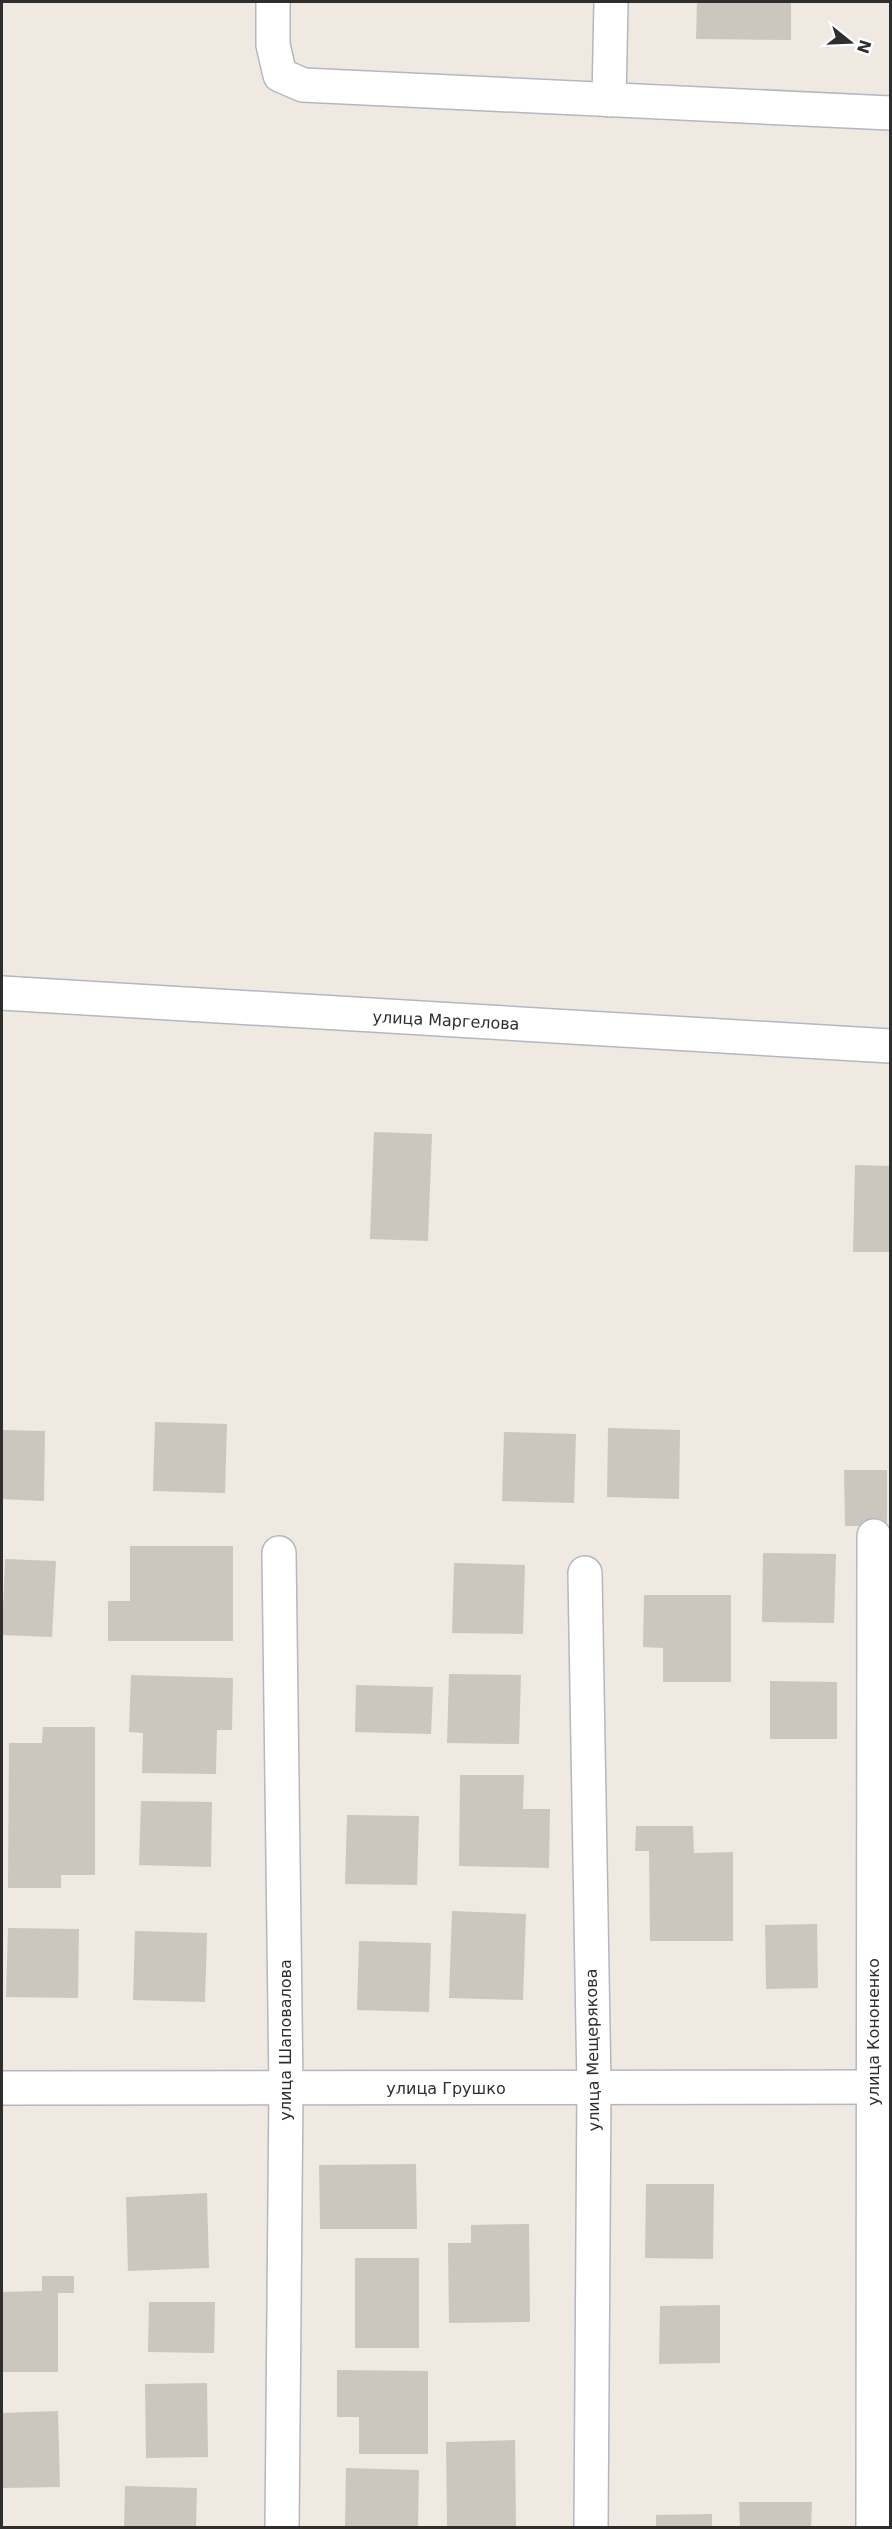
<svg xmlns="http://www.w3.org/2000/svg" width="892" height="2529" font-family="'DejaVu Sans',sans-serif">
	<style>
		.building { fill: #cbc7bf }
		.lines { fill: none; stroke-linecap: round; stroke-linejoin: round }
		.street-casing { stroke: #b4b7c1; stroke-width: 36 }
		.secondary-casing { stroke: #b4b7c1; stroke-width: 36 }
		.street { stroke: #fff; stroke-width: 33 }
		.secondary { stroke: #fff; stroke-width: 33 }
		.labels { text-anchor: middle; stroke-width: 4.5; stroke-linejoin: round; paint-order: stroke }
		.street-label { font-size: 16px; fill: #2e2e2e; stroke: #fff }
	</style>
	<rect width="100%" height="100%" fill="#efe9e1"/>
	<g class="building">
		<polygon points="697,2 791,2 791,40 696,39"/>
		<polygon points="374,1132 432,1134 428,1241 370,1239"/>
		<polygon points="855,1165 890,1166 890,1252 853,1252"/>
		<polygon points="155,1422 227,1424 225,1493 153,1491"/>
		<polygon points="608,1428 680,1430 679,1499 607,1497"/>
		<polygon points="2,1430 45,1431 44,1501 2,1499"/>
		<polygon points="504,1432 576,1434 574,1503 502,1501"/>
		<polygon points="844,1470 887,1470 887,1526 845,1526"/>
		<polygon points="130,1546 233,1546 233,1641 108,1641 108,1601 130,1601"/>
		<polygon points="763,1553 836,1554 834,1623 762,1622"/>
		<polygon points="5,1559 56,1561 52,1637 2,1635"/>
		<polygon points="454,1563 525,1565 523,1634 452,1633"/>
		<polygon points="644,1595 731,1595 731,1682 663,1682 663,1648 643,1647"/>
		<polygon points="449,1674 521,1675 519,1744 447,1743"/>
		<polygon points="131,1675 233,1678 232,1730 217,1730 216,1774 142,1773 143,1733 129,1732"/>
		<polygon points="770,1681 837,1682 837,1739 770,1739"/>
		<polygon points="356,1685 433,1687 431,1734 355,1732"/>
		<polygon points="43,1727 95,1727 95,1875 61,1875 61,1888 8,1888 9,1743 42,1743"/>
		<polygon points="460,1775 524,1775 523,1809 550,1809 549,1868 459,1866"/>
		<polygon points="141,1801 212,1802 211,1867 139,1865"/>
		<polygon points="347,1815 419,1816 417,1885 345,1884"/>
		<polygon points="636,1826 693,1826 694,1853 733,1852 733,1941 650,1941 649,1851 635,1851"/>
		<polygon points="452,1911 526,1914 523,2000 449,1998"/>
		<polygon points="817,1924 818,1988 766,1989 765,1925"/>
		<polygon points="8,1928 79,1929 78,1998 6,1997"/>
		<polygon points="135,1931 207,1933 205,2002 133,2000"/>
		<polygon points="359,1941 431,1943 429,2012 357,2010"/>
		<polygon points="416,2164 417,2229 320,2229 319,2165"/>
		<polygon points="646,2184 714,2184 713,2259 645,2258"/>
		<polygon points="207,2193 209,2268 128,2271 126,2197"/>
		<polygon points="529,2224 530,2322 449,2323 448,2243 471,2243 471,2225"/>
		<rect x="355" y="2258" width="64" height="90"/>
		<polygon points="42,2276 74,2276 74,2293 58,2293 58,2372 2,2372 2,2292 42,2291"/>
		<polygon points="149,2302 215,2302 214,2353 148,2352"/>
		<polygon points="720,2305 720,2363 659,2364 660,2306"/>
		<polygon points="337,2370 428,2371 428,2454 359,2454 359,2417 337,2417"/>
		<polygon points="207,2383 208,2457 146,2458 145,2384"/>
		<polygon points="58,2411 60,2487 2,2488 2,2413"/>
		<polygon points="515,2440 516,2526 447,2527 446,2442"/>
		<polygon points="346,2468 419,2470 418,2528 345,2528"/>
		<polygon points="125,2486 197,2488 196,2528 124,2528"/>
		<polygon points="739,2502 812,2502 811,2528 740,2528"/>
		<polygon points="712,2514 712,2528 656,2528 656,2515"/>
	</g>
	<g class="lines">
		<g class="street-casing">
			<g id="street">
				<polyline points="273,2 273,45 280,75 303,85 890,113"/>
				<polyline points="609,100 611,2"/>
				<polyline points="279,1553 286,2088 282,2528"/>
				<polyline points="585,1573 594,2087 591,2528"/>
				<polyline points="2,2088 890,2087"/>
				<polyline points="873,2528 874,1536"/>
			</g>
		</g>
		<g class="secondary-casing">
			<polyline id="secondary" points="2,993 890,1046"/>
		</g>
		<use href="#street" class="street"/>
		<use href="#secondary" class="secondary"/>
	</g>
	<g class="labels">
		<g class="street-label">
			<text transform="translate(446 1020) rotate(3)" y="6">улица Маргелова</text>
			<text transform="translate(873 2032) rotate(-90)" y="6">улица Кононенко</text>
			<text transform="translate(285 2040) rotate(-90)" y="6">улица Шаповалова</text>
			<text transform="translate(592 2050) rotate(-91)" y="6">улица Мещерякова</text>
			<text x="446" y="2094">улица Грушко</text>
		</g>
	</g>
	<rect width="892" height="2529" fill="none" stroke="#2e2e2e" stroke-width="6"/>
	<g transform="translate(850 42) rotate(108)" stroke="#ffffff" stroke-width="4.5" paint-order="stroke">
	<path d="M0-4.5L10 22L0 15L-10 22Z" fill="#2e2e2e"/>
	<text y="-9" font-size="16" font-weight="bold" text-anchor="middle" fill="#2e2e2e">N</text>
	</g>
</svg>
